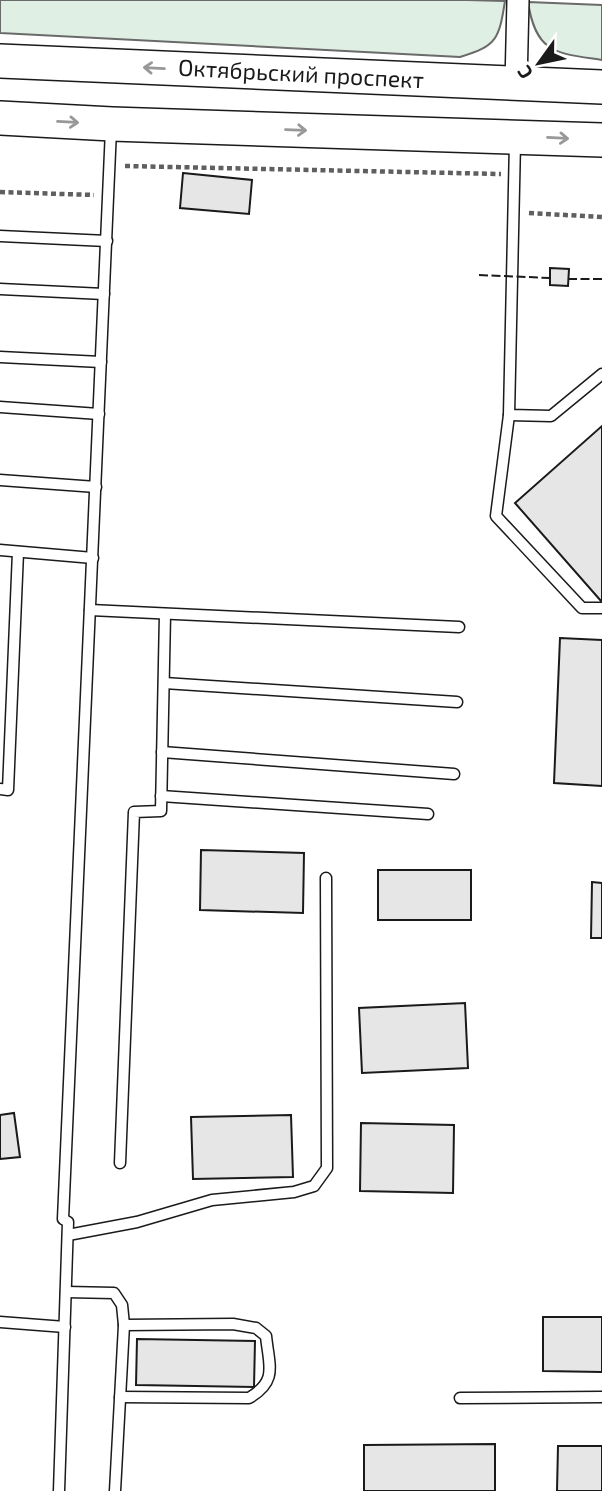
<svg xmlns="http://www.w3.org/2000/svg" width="602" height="1491" font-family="'Exo 2',sans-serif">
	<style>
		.green { fill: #e0efe3; stroke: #6a6a6a; stroke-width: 2 }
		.building { fill: #e6e6e6; stroke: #1a1a1a; stroke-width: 2 }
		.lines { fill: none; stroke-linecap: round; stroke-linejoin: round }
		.service-casing { stroke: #1a1a1a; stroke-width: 13 }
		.minor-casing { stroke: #1a1a1a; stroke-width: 24 }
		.primary-casing { stroke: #1a1a1a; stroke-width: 36 }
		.path { stroke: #5f5f5f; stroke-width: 4.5; stroke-dasharray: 5 3.5; stroke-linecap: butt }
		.service { stroke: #fff; stroke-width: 10 }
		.minor { stroke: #fff; stroke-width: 21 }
		.primary { stroke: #fff; stroke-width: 33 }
		.fence { stroke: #1a1a1a; stroke-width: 2; stroke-dasharray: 9 3.5; stroke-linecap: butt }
		.oneway { stroke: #989898 }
		.labels { text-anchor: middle; stroke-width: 5; stroke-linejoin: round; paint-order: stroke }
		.street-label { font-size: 23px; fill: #1a1a1a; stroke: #fff }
	</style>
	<rect width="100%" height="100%" fill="#fff"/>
	<g class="green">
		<path d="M 0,0 L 467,0 L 505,1 C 499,39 497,46 460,57 L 0,33 Z"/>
		<path d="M 528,2 L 602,5 L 602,60 C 556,53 536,54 528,2 Z"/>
	</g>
	<g class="building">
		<polygon points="183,173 252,180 249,214 180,208"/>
		<polygon points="550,268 569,269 568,286 550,285"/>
		<polygon points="602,426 602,600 601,601 515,503"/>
		<polygon points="560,638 602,640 602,786 554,783"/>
		<polygon points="201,850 304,853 303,913 200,910"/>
		<rect x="378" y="870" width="93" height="50"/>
		<polygon points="592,882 602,883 602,938 591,938"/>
		<polygon points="465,1003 468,1068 362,1073 359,1008"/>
		<polygon points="14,1113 20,1157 0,1159 0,1115"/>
		<polygon points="291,1115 293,1177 193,1179 191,1117"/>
		<polygon points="361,1123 454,1125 453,1193 360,1191"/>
		<polygon points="543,1317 602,1317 602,1372 543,1371"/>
		<polygon points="137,1339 255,1341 254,1387 136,1385"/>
		<polygon points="495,1444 495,1491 364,1491 364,1445"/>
		<polygon points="558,1446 602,1446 602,1491 557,1491"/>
	</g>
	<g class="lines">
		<g class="service-casing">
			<g id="service">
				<polyline points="515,142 509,415 551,416 602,374"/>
				<polyline points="0,236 107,241"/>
				<polyline points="0,289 104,294"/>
				<polyline points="0,357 101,362"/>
				<polyline points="0,407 99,414"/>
				<polyline points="509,415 496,516 582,608 602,608"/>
				<polyline points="0,480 96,487"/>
				<polyline points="0,550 93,558"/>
				<polyline points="90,610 459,627"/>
				<polyline points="164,683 457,702"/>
				<polyline points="162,752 454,774"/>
				<polyline points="0,789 8,790 18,552"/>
				<polyline points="161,796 428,814"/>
				<polyline points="120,1163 134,812 161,811 165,614"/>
				<polyline points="68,1235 137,1222 212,1200 294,1192 314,1186 327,1168 326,878"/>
				<polyline points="66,1292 114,1293 122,1305 124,1325 115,1491"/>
				<polyline points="0,1322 65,1327"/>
				<path d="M 120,1397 L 249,1398 C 278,1381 269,1366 266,1336 L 256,1328 L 233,1324 L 124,1325"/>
				<polyline points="460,1398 602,1397"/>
				<polyline points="59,1491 68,1222 63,1219 111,129"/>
			</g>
		</g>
		<g class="minor-casing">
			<polyline id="minor" points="516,84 518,0"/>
		</g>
		<g class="primary-casing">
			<g id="primary">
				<polyline points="0,61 602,87"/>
				<polyline points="0,118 112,124 602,140"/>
			</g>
		</g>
		<g class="path">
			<polyline points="125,166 501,174"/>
			<polyline points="0,192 94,195"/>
			<polyline points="529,213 602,217"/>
		</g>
		<use href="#service" class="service"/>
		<use href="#minor" class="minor"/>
		<use href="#primary" class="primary"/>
		<g class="fence">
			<polyline points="479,275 550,278"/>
			<polyline points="568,279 602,279"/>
		</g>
	</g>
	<defs><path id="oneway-shaft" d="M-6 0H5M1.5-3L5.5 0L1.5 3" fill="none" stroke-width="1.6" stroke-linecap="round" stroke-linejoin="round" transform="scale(1.75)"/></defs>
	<g class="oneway">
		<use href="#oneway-shaft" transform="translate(154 68) rotate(-177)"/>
		<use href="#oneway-shaft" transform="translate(68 122) rotate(3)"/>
		<use href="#oneway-shaft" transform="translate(296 130) rotate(2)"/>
		<use href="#oneway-shaft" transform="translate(558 138) rotate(3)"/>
	</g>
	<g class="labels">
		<g class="street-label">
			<text transform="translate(301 74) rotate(3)" y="8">Октябрьский проспект</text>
		</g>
	</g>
	<g transform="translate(539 63) rotate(237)" stroke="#ffffff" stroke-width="5" paint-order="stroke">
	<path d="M0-5L12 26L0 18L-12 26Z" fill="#1a1a1a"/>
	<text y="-10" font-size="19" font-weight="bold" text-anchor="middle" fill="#1a1a1a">С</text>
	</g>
</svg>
